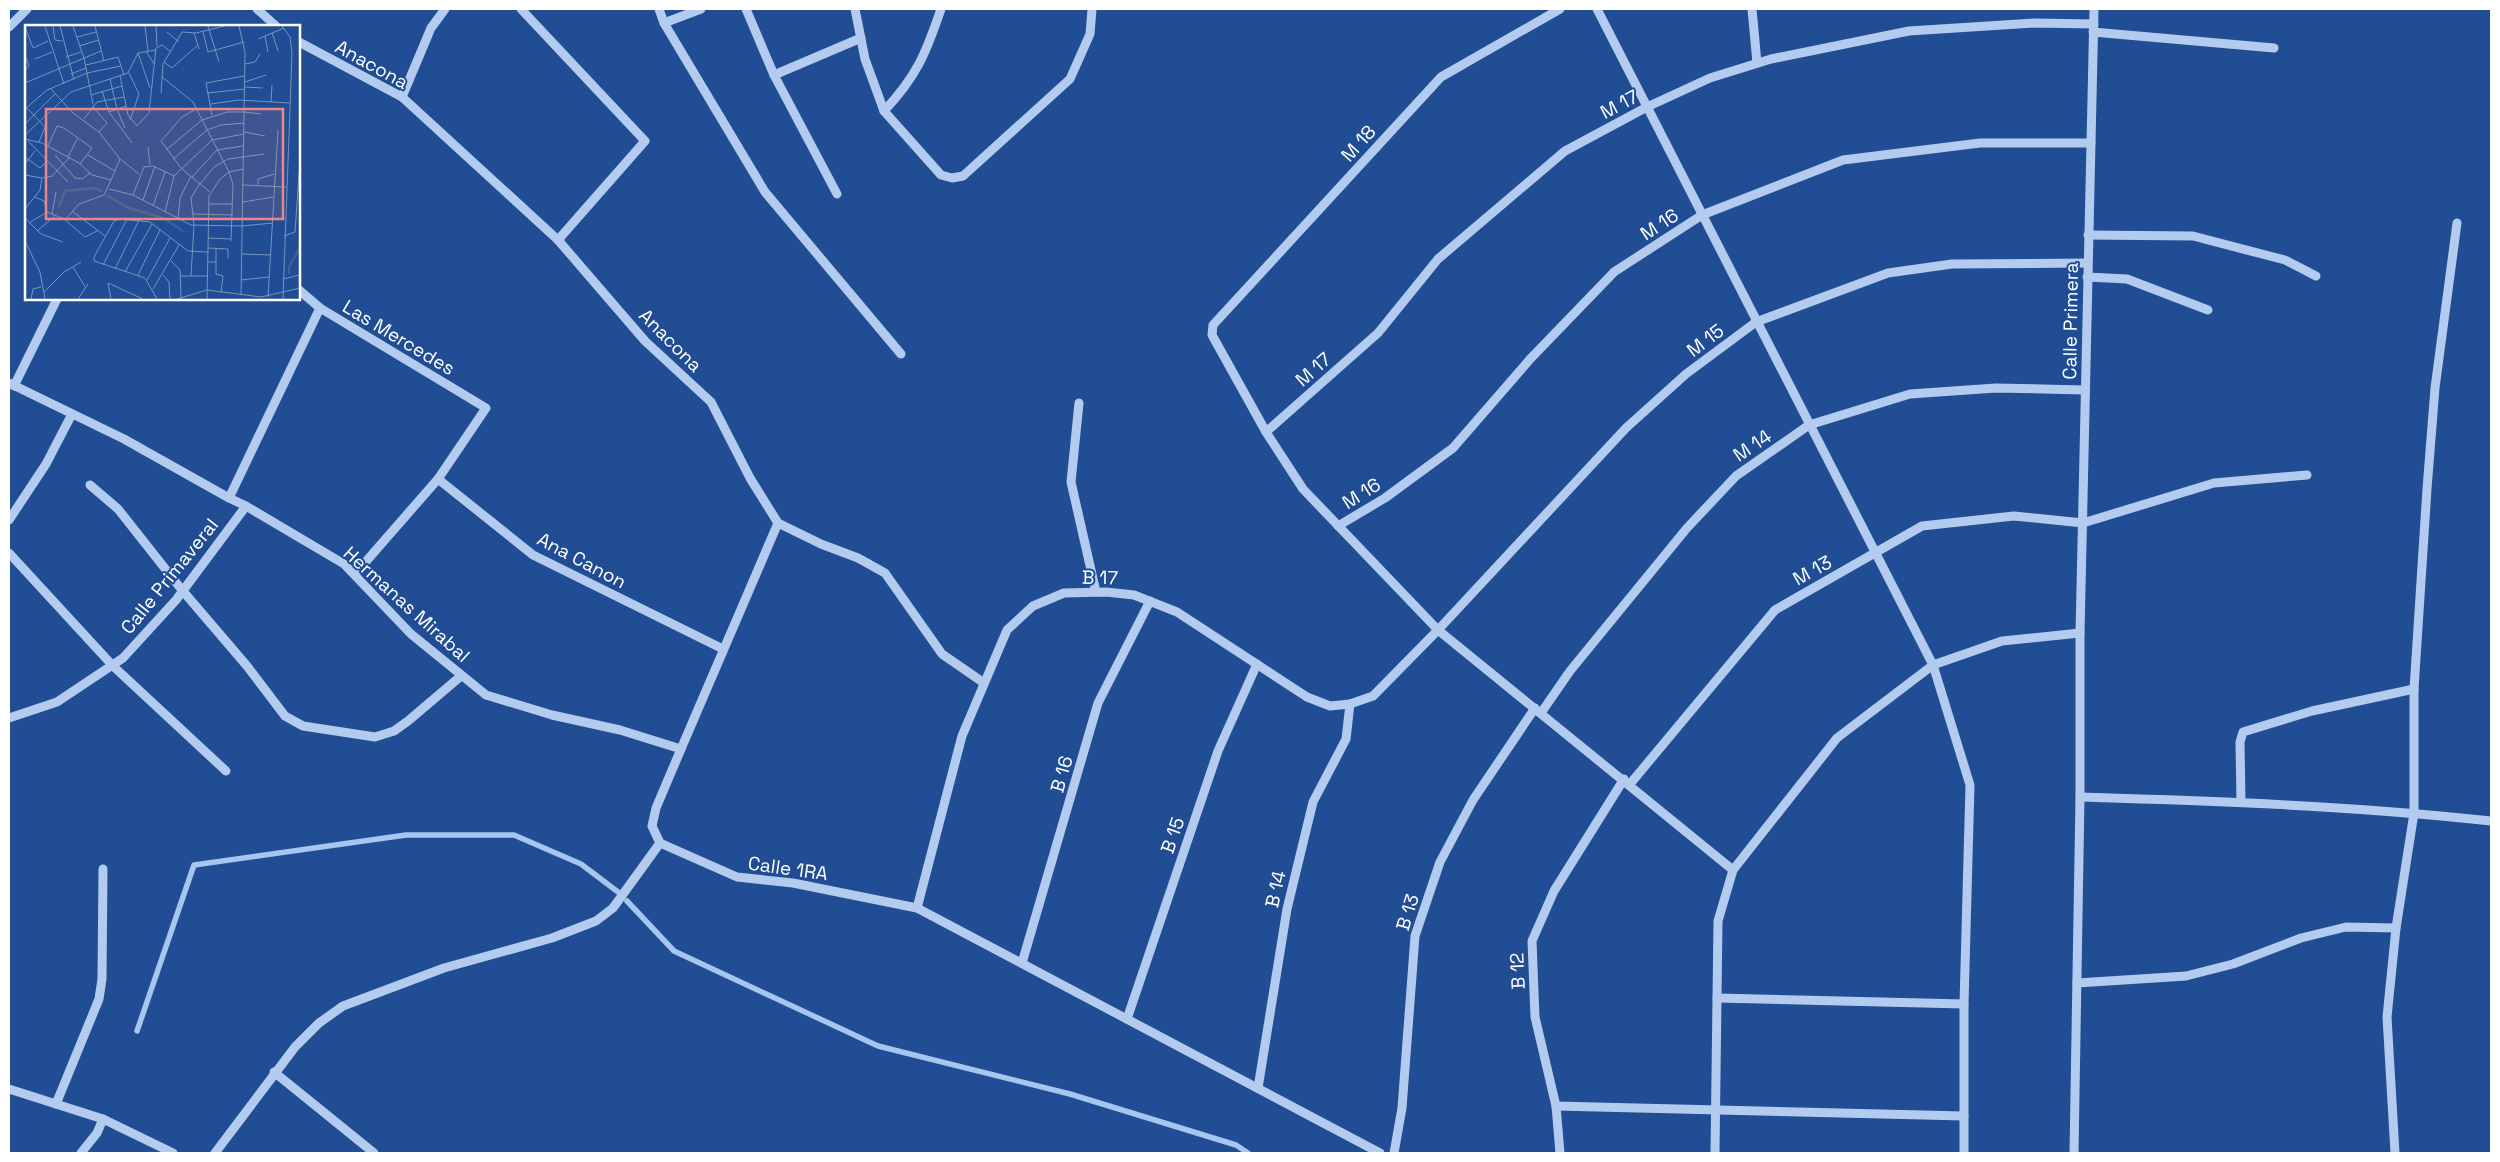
<svg xmlns="http://www.w3.org/2000/svg" width="2500" height="1162" font-family="'Space Grotesk',sans-serif">
	<style>
		.lines { fill: none; stroke-linecap: round; stroke-linejoin: round }
		.stream { stroke: #a6c5ef; stroke-width: 5.5 }
		.minor { stroke: #b2cbee; stroke-width: 9 }
		.labels { text-anchor: middle; stroke-width: 4; stroke-linejoin: round; paint-order: stroke }
		.street-label { font-size: 19px; fill: #fff; stroke: #204d94 }
		.inset-river { fill: none; stroke: #3f5e91; stroke-width: 2.5 }
		.inset-road { fill: none; stroke: #7994bf; stroke-width: 1 }
		.view { fill: #e88989; fill-opacity: 0.15; stroke: #e88989; stroke-width: 2.5 }
		.inset-edge { fill: none; stroke: #fff; stroke-width: 2.5 }
	</style>
	<rect width="100%" height="100%" fill="#204d94"/>
	<g class="lines">
		<g class="stream">
			<polyline points="627,901 674,951 878,1046 1070,1094 1236,1145 1248,1153"/>
			<polyline points="137,1031 194,865 406,835 514,835 581,864 622,895"/>
		</g>
		<g class="minor">
			<polyline points="257,9 276,26"/>
			<polyline points="521,9 645,141 558,240"/>
			<polyline points="659,9 664,23 765,192 901,354"/>
			<polyline points="746,9 774,75 837,194"/>
			<polyline points="855,9 865,59 884,111 941,175 952,178 963,176 1070,79 1090,34 1092,9"/>
			<polyline points="1560,9 1441,77 1213,325 1212,335 1266,432 1303,489 1438,630 1733,870"/>
			<polyline points="1597,9 1933,665 1970,785 1964,1004 1964,1153"/>
			<polyline points="1752,9 1757,63"/>
			<polyline points="664,23 701,9"/>
			<polyline points="9,27 27,9"/>
			<polyline points="2093,32 2274,48"/>
			<polyline points="299,42 402,97 558,240 645,341 711,402 750,478 778,523 821,544 858,558 885,573 942,654 984,683"/>
			<polyline points="774,75 861,38"/>
			<polyline points="402,97 431,28 445,9"/>
			<path d="M 884,111 C 917,76 926,53 941,9"/>
			<polyline points="2088,235 2193,236 2285,260 2316,276"/>
			<polyline points="2087,277 2127,279 2208,310"/>
			<polyline points="299,290 320,308 486,408 438,479 355,574"/>
			<polyline points="9,383 124,439 229,498 246,506 344,564 411,634 486,695 552,715 620,730 681,749 656,808 652,826 660,843"/>
			<polyline points="14,386 57,299"/>
			<polyline points="1079,403 1071,482 1096,592"/>
			<polyline points="1266,432 1378,333 1438,259 1565,151 1647,107 1710,78 1771,59 1909,31 2035,23 2094,24"/>
			<polyline points="438,479 533,555 723,649"/>
			<polyline points="90,485 118,509 182,590 247,666 285,716 303,726 375,737 394,731 408,721 461,676"/>
			<polyline points="229,498 320,308"/>
			<polyline points="9,520 46,464 72,414"/>
			<polyline points="1338,526 1385,498 1453,448 1531,358 1614,272 1702,215 1843,160 1980,143 2091,143"/>
			<polyline points="9,553 113,666 226,771"/>
			<polyline points="1541,713 1570,671 1687,528 1736,476 1809,425 1910,394 1996,388 2084,390"/>
			<polyline points="9,718 57,702 123,658 176,600 246,506"/>
			<polyline points="681,749 778,523"/>
			<polyline points="1630,784 1775,610 1922,526 2014,516 2083,523 2214,483 2307,475"/>
			<path d="M 2080,797 C 2217,801 2355,806 2491,821"/>
			<polyline points="2241,802 2240,742 2243,732 2312,711 2414,689"/>
			<polyline points="660,843 737,877 793,883 917,908 1380,1153"/>
			<polyline points="917,908 962,736 1007,630 1033,606 1064,593 1106,592 1134,595 1177,612 1307,697 1330,706 1350,704 1373,696 1438,630 1626,428 1686,374 1756,322 1888,273 1952,264 2087,263"/>
			<polyline points="1022,963 1098,703 1150,601"/>
			<polyline points="2077,983 2186,976 2233,964 2301,938 2346,927 2396,928"/>
			<polyline points="1717,998 1964,1004"/>
			<polyline points="1127,1019 1218,751 1257,664"/>
			<polyline points="274,1072 374,1153"/>
			<polyline points="1258,1088 1287,909 1313,802 1346,739 1350,704"/>
			<polyline points="9,1089 103,1119 173,1153"/>
			<polyline points="56,1104 99,999 102,979 103,869"/>
			<polyline points="1556,1106 1964,1116"/>
			<polyline points="81,1153 97,1133 103,1119"/>
			<polyline points="215,1153 295,1047 319,1023 343,1006 444,968 552,938 596,921 613,908 660,843"/>
			<polyline points="1394,1153 1402,1108 1415,936 1440,862 1473,800 1535,708"/>
			<polyline points="1560,1153 1556,1106 1535,1017 1532,941 1554,891 1624,779"/>
			<polyline points="1715,1153 1718,921 1733,870 1837,738 1933,665 2002,641 2080,633"/>
			<polyline points="2074,1153 2080,797 2080,633 2094,9"/>
			<polyline points="2395,1153 2387,1017 2396,928 2414,813 2414,689 2427,489 2435,388 2457,223"/>
		</g>
	</g>
	<g class="labels">
		<g class="street-label">
			<text transform="translate(372 64) rotate(29)" y="7">Anacona</text>
			<text transform="translate(1619 104) rotate(-28)" y="7">M 17</text>
			<text transform="translate(1358 143) rotate(-48)" y="7">M 18</text>
			<text transform="translate(1659 224) rotate(-33)" y="7">M 16</text>
			<text transform="translate(2070 321) rotate(-89)" y="7">Calle Primera</text>
			<text transform="translate(399 337) rotate(31)" y="7">Las Mercedes</text>
			<text transform="translate(671 340) rotate(45)" y="7">Anacona</text>
			<text transform="translate(1705 340) rotate(-37)" y="7">M 15</text>
			<text transform="translate(1313 369) rotate(-41)" y="7">M 17</text>
			<text transform="translate(1752 445) rotate(-34)" y="7">M 14</text>
			<text transform="translate(1361 493) rotate(-32)" y="7">M 16</text>
			<text transform="translate(582 560) rotate(28)" y="7">Ana Canon</text>
			<text transform="translate(1812 570) rotate(-29)" y="7">M 13</text>
			<text transform="translate(169 576) rotate(-51)" y="7">Calle Primaveral</text>
			<text transform="translate(1100 577) rotate(1)" y="7">B 17</text>
			<text transform="translate(407 604) rotate(42)" y="7">Hermanas Mirabal</text>
			<text transform="translate(1061 774) rotate(-74)" y="7">B 16</text>
			<text transform="translate(1172 835) rotate(-71)" y="7">B 15</text>
			<text transform="translate(788 868) rotate(8)" y="7">Calle 1RA</text>
			<text transform="translate(1275 889) rotate(-77)" y="7">B 14</text>
			<text transform="translate(1407 912) rotate(-73)" y="7">B 13</text>
			<text transform="translate(1517 971) rotate(-93)" y="7">B 12</text>
		</g>
	</g>
	<g transform="translate(25 25)">
		<rect width="275" height="275" fill="#204d94"/>
		<path class="inset-river" d="M 81,170 L 104,183 L 138,193 L 158,206M 34,182 L 40,166 L 70,163 L 78,167M 264,249 L 264,242 L 275,222"/>
		<path class="inset-road" d="M 20,1 L 39,59M 28,1 L 30,15 L 37,16M 35,1 L 49,55M 48,1 L 59,33 L 68,79M 70,1 L 79,36M 120,1 L 123,26M 131,1 L 132,21M 183,1 L 194,37M 214,1 L 220,27 L 216,270M 257,1 L 265,12 L 267,28 L 258,274M 0,2 L 8,23 L 23,16M 142,7 L 154,17M 178,7 L 183,27 L 219,17M 169,8 L 174,24M 247,8 L 253,26M 240,11 L 243,27M 52,12 L 71,7M 233,14 L 259,3M 54,21 L 74,15M 121,26 L 129,39M 113,28 L 125,63M 0,30 L 4,41 L 0,45M 41,32 L 56,27M 10,34 L 27,27M 139,37 L 147,43 L 173,20M 220,39 L 230,37 L 235,29M 61,40 L 93,32 L 99,50M 104,48 L 114,69 L 105,95M 46,49 L 61,43M 95,51 L 103,90 L 112,101 L 124,88 L 131,23 L 137,20 L 146,27M 137,52 L 168,77 L 204,147 L 208,159 L 206,216M 85,54 L 92,84 L 100,103M 220,57 L 241,50M 0,58 L 76,26M 220,62 L 238,63M 26,64 L 48,88 L 74,107 L 95,134 L 114,149M 77,66 L 84,87 L 107,118M 136,68 L 138,39 L 157,7 L 171,8 L 199,1M 182,68 L 220,64M 66,70 L 97,61M 246,77 L 247,60M 186,79 L 214,75 L 265,78M 67,81 L 82,98 L 74,107M 1,82 L 20,102 L 14,117M 0,84 L 22,65 L 62,48 L 96,41M 171,84 L 157,92 L 136,116 L 157,144 L 185,167M 84,87 L 101,81M 219,87 L 236,89M 187,90 L 181,58 L 219,51M 59,94 L 72,77 L 99,72M 0,99 L 30,69M 219,107 L 240,111M 0,110 L 46,67 L 103,48 L 113,28 L 131,25M 0,114 L 17,118 L 54,138 L 67,150 L 86,155 L 79,170 L 54,179 L 40,195M 3,116 L 43,157M 23,121 L 32,101 L 39,103 L 67,123 L 55,139M 123,122 L 125,140M 141,125 L 177,95 L 202,87 L 219,87M 30,130 L 50,153 L 57,154 L 65,148M 63,130 L 90,146M 0,132 L 15,143 L 22,136M 43,132 L 52,114M 148,134 L 182,105 L 196,100 L 219,98M 0,139 L 10,126M 0,150 L 17,153 L 27,151 L 45,132M 167,152 L 192,125 L 218,121M 86,155 L 95,134M 175,159 L 189,142 L 203,134 L 239,129M 218,160 L 261,162M 233,160 L 233,154 L 249,149M 84,164 L 108,170 L 166,200 L 217,201 L 248,198M 108,170 L 119,142 L 128,141 L 149,151 L 187,115 L 219,109M 10,172 L 19,176 L 22,187M 118,175 L 130,141M 218,177 L 248,172M 184,179 L 207,179M 128,181 L 140,147M 0,184 L 15,165 L 17,153M 47,186 L 80,211M 22,187 L 39,194 L 60,212 L 72,206M 140,187 L 149,151M 27,189 L 31,167M 168,189 L 207,190M 0,193 L 16,209 L 38,217M 153,194 L 155,173 L 166,151M 4,198 L 22,187M 169,200 L 166,173 L 175,158M 12,206 L 31,190M 259,211 L 270,207 L 275,136M 183,213 L 206,214M 0,216 L 15,247 L 20,274M 183,223 L 203,224 L 203,233M 217,229 L 246,230M 146,236 L 155,245 L 156,273M 183,237 L 191,237 L 191,223M 191,237 L 191,249 L 198,251 L 196,267M 78,240 L 102,194M 48,242 L 60,262M 90,244 L 114,195M 100,247 L 127,199M 113,250 L 135,205M 138,250 L 144,257 L 145,274M 155,251 L 183,251M 166,251 L 169,200M 258,254 L 275,250M 122,255 L 145,213M 216,255 L 244,252M 128,264 L 154,220M 19,267 L 39,247 L 56,237M 243,272 L 253,105M 6,274 L 8,264 L 16,262M 53,274 L 63,259M 86,274 L 83,258 L 118,274M 132,274 L 120,253 L 69,236 L 69,232 L 89,196 L 96,194 L 125,197 L 163,226 L 183,227M 152,274 L 182,265 L 236,272 L 275,263M 182,274 L 184,171 L 195,154 L 204,147 L 218,144"/>
		<path class="view" d="M 21,84 L 258,84 L 258,194 L 21,194 Z"/>
		<rect width="275" height="275" class="inset-edge"/>
	</g>
	<rect width="2500" height="1162" fill="none" stroke="#ffffff" stroke-width="20"/>
</svg>
